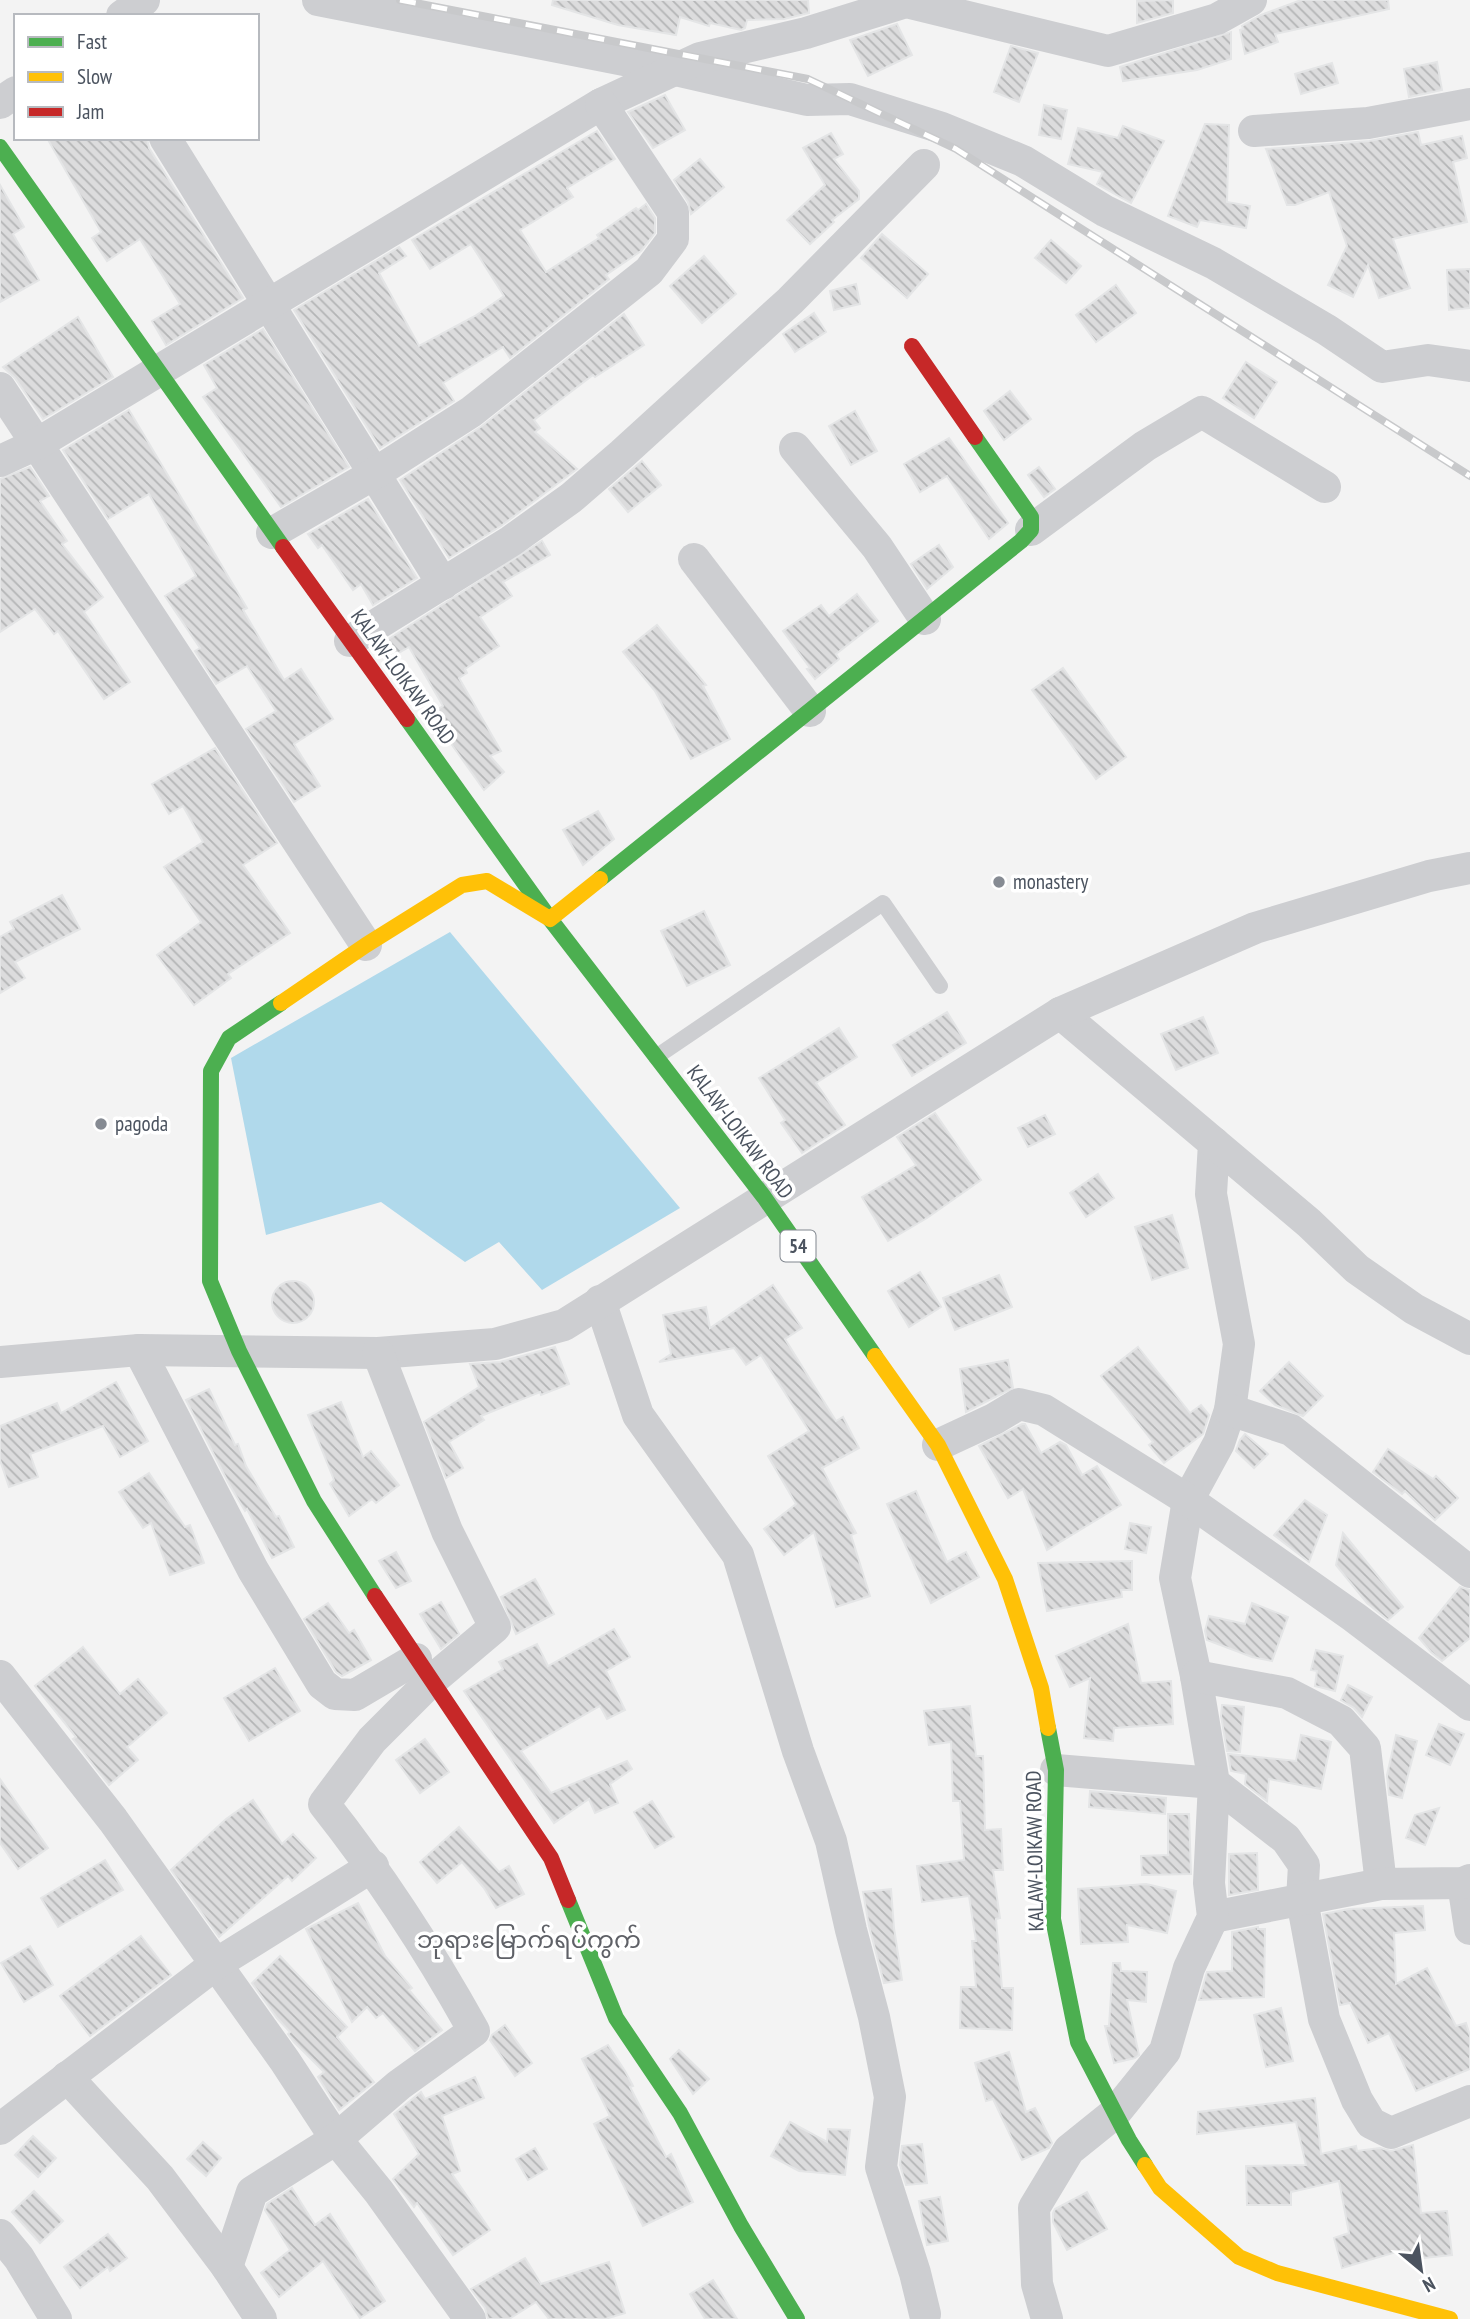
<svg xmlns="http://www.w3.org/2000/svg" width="1470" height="2319" font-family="'PT Sans Narrow','Noto Sans Myanmar',sans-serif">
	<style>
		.water { fill: #b0d9eb }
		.building { fill: url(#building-back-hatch); stroke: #e4e5e6; stroke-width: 2 }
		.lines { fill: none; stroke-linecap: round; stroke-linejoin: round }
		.lane { stroke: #cdced1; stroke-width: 16 }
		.street { stroke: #cdced1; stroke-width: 32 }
		.fast { stroke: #4caf50; stroke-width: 16 }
		.slow { stroke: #ffc107; stroke-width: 16 }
		.jam { stroke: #c62828; stroke-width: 16 }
		.rail-casing { stroke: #c8c9cb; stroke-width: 8 }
		.rail { stroke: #fff; stroke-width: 5; stroke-dasharray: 16; stroke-linecap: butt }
		.poi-dot { fill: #868b93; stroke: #fff; stroke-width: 2.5 }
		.labels { text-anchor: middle; stroke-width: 7; stroke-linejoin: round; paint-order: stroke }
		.shield { fill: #fff; stroke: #81878f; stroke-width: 2 }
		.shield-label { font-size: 19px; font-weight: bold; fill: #4b535f }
		.street-label { font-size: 21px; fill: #4b535f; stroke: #fff }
		.poi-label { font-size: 21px; fill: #4b535f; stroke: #fff; text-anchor: start }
		.quarter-label { font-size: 24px; fill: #5f6167; stroke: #fff }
	</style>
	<defs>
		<pattern id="building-back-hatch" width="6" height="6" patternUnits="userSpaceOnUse" patternTransform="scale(1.75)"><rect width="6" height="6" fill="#dcdcdd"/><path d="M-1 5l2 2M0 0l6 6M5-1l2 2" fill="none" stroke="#b4b5b6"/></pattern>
	</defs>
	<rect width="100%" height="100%" fill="#f3f3f3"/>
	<polygon class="water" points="450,932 680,1208 542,1290 499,1242 465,1262 381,1202 266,1235 231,1058"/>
	<g class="building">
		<polygon points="553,0 808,0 809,13 784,19 747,20 745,28 741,30 710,23 709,26 680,17 676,35 618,25 552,5"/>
		<polygon points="1173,0 1173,13 1137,23 1137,1"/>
		<polygon points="1301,0 1388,0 1389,9 1275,34 1278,42 1245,54 1240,30 1243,29 1242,26 1261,15"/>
		<polygon points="897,24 912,55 868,76 850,40"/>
		<polygon points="1231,32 1231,59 1197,70 1123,81 1120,67"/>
		<polygon points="1011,46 1038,53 1019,102 994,92"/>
		<polygon points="1437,62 1442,90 1409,97 1404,69"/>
		<polygon points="1332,63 1338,83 1301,94 1295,74"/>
		<polygon points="665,95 685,130 653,148 628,112"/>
		<polygon points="1044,105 1067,110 1061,139 1039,135"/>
		<polygon points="1205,124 1229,125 1227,202 1250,206 1246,228 1200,220 1197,227 1168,216"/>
		<polygon points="1123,126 1164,141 1131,203 1097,184 1103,172 1068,164 1078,128 1118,138"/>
		<polygon points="597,131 615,159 567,188 573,197 520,230 546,272 599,238 597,235 636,208 638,210 646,204 655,218 655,233 641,251 606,275 609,279 510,358 503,347 443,383 454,401 380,448 294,310 399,247 406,256 379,273 419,346 475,316 504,296 471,244 430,269 412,240"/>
		<polygon points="1418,132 1421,145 1462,136 1467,158 1453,162 1467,222 1393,239 1410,288 1379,298 1368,265 1353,297 1328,285 1347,246 1329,192 1295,205 1287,205 1266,149 1369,141"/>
		<polygon points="831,133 843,154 834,159 859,191 859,199 832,220 834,222 810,244 787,220 825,185 803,148"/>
		<polygon points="47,138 147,138 149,148 243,298 166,345 152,321 180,304 140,239 107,261 92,238 101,232"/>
		<polygon points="700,159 724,187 691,214 688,202 674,180"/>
		<polygon points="0,185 24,227 13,234 39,280 0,302"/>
		<polygon points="882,234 928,274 907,298 861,258"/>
		<polygon points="1051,240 1081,266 1066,283 1035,258"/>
		<polygon points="704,256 736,294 702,323 670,286"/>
		<polygon points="1470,269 1470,308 1449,310 1447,270"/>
		<polygon points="856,284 860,304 834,310 830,291"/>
		<polygon points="1116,285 1136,313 1096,342 1076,315"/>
		<polygon points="814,313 826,332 795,352 783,334"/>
		<polygon points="624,314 644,345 595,377 593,375 534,420 540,428 535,432 577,469 501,526 449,558 400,480 482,426"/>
		<polygon points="78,317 113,377 43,419 15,378 3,367"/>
		<polygon points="263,329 349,467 281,507 203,397 217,388 204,365"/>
		<polygon points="1246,362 1277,382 1254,418 1223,398"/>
		<polygon points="1010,391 1031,419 1004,440 984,411"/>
		<polygon points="129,410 247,608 243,610 284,680 301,669 333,719 294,744 320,786 294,802 246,729 276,711 247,666 216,684 195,651 200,648 165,596 196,576 149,494 108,519 63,450"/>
		<polygon points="855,411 877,451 851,465 829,426"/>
		<polygon points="949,438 1008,523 989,539 947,476 920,492 904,464"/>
		<polygon points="642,461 661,485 628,512 609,489"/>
		<polygon points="30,467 49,496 40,501 67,541 62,544 103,597 84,612 130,682 104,699 58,631 54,634 35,609 0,632 0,479"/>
		<polygon points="1039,467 1055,489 1044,497 1028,475"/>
		<polygon points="368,499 417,578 373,605 361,584 353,590 322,545 318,548 308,534"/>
		<polygon points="542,541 550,555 503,582 512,596 480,617 499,646 465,669 467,673 459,678 501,751 490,756 504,772 484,790 430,714 443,706 409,647 395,655 387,640"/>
		<polygon points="939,545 953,567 927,589 911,564"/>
		<polygon points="857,594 878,621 836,654 839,659 815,679 807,669 810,668 783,631 821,605 829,616"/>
		<polygon points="657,625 706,685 703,686 730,739 691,759 655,691 623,652"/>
		<polygon points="1063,668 1126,757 1096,779 1032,690"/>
		<polygon points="215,748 277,843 243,865 290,933 228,974 231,978 194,1005 157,955 201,922 164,867 203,842 183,806 169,814 152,784"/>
		<polygon points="598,811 614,839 583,865 563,830"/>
		<polygon points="62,895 80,929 15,962 25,978 0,993 0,937 14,929 10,922"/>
		<polygon points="704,911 730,965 687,986 661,931"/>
		<polygon points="947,1012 966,1043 912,1076 893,1045"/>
		<polygon points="1203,1017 1218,1053 1176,1070 1161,1034"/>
		<polygon points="839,1028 857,1057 816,1083 845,1125 802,1153 781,1123 785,1120 759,1078"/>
		<polygon points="935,1113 981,1180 927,1218 888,1241 862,1197 916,1165 897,1137"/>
		<polygon points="1045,1115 1055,1134 1028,1147 1018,1128"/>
		<polygon points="1098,1174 1114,1198 1086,1217 1070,1193"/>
		<polygon points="1172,1215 1188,1268 1152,1280 1135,1227"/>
		<polygon points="920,1272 941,1307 909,1327 888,1291"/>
		<polygon points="999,1275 1012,1307 955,1330 943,1298"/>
		<circle cx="293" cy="1302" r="21"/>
		<polygon points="773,1285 802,1328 785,1339 836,1421 843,1417 859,1448 822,1468 856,1533 851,1535 870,1596 836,1607 814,1532 784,1555 764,1529 796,1504 768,1456 809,1431 761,1355 746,1365 734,1348 659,1362 671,1354 663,1315 706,1307 710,1328"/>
		<polygon points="555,1347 569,1384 541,1395 540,1392 481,1416 484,1420 449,1442 463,1468 446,1478 424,1422 479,1387 470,1364 500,1362"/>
		<polygon points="1138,1347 1190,1413 1201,1405 1209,1415 1203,1434 1164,1463 1149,1445 1153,1442 1101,1376"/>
		<polygon points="1008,1360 1013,1388 966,1412 960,1369"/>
		<polygon points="1289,1362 1323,1396 1303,1416 1275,1405 1260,1391"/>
		<polygon points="116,1382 148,1441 120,1457 103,1426 30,1454 38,1477 9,1487 0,1460 0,1426 57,1403 61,1413"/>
		<polygon points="209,1389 235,1445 238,1444 246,1466 276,1517 279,1516 294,1547 272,1558 247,1509 245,1511 229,1484 186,1400"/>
		<polygon points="341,1402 363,1457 371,1451 399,1485 376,1503 372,1499 349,1516 330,1484 334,1480 308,1415"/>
		<polygon points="1022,1424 1025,1424 1041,1453 1060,1442 1066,1445 1082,1475 1097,1466 1121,1505 1047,1550 1023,1489 1008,1498 979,1446"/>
		<polygon points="1245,1434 1268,1454 1254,1468 1236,1451 1240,1440"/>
		<polygon points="1388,1449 1433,1479 1436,1476 1458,1498 1435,1520 1405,1491 1402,1494 1373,1472"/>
		<polygon points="149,1473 185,1527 190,1525 204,1563 170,1575 151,1523 143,1528 119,1492"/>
		<polygon points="916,1491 947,1562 966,1552 979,1577 931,1603 887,1504"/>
		<polygon points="1305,1500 1327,1515 1309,1562 1274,1535"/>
		<polygon points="1130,1523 1151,1527 1146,1553 1125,1549"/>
		<polygon points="1343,1533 1403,1607 1388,1620 1367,1603 1336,1565"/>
		<polygon points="396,1552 411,1581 396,1588 379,1561"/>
		<polygon points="1132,1561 1132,1590 1121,1590 1122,1597 1047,1611 1038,1563"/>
		<polygon points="535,1579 554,1614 516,1634 501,1597"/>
		<polygon points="1460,1587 1470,1590 1470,1638 1442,1661 1431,1652 1419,1638"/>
		<polygon points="441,1602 459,1634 441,1649 420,1614"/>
		<polygon points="328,1603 349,1633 354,1630 371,1660 342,1676 336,1672 304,1619"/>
		<polygon points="1252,1603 1288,1617 1272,1661 1252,1657 1207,1640 1205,1631 1209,1616 1245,1624"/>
		<polygon points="1128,1624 1141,1683 1171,1681 1173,1724 1114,1728 1113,1741 1084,1738 1090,1678 1070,1687 1056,1656"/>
		<polygon points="614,1629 630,1657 606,1671 625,1710 607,1719 600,1706 521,1751 551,1793 627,1761 632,1769 610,1784 618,1803 595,1813 589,1799 554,1823 464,1691 503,1669 499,1662 537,1644 548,1666"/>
		<polygon points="83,1647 120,1694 138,1679 167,1713 127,1747 138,1760 109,1785 73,1739 76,1737 35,1686"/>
		<polygon points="1316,1650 1343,1656 1335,1691 1315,1686 1317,1671 1311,1670"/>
		<polygon points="275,1668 300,1711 249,1741 224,1698"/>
		<polygon points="1348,1685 1372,1697 1362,1717 1354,1708 1341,1700"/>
		<polygon points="1222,1705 1244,1707 1240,1752 1227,1751 1221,1716"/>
		<polygon points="970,1706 976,1756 983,1756 985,1830 1001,1829 1003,1870 993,1870 1000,1918 996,1919 1002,1988 1013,1988 1012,2030 960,2028 961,1987 976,1987 972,1941 976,1941 969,1896 922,1902 917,1866 964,1860 960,1801 953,1801 951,1742 929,1745 924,1711"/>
		<polygon points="1439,1724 1464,1734 1450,1765 1426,1755"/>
		<polygon points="1301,1735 1331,1742 1321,1789 1269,1779 1267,1801 1245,1784 1246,1774 1231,1771 1228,1754 1296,1761"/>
		<polygon points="1396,1735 1417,1741 1402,1798 1389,1795 1387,1775"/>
		<polygon points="425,1739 449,1772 420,1793 396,1760"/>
		<polygon points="0,1779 48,1848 18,1869 0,1843"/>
		<polygon points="1090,1791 1166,1798 1165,1814 1089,1807"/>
		<polygon points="253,1800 282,1844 293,1834 316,1858 292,1881 288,1876 219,1937 171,1870 226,1819"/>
		<polygon points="652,1801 674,1837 655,1848 634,1812"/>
		<polygon points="1439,1808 1425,1845 1406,1838 1415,1815"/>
		<polygon points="1168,1814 1189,1814 1191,1874 1142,1875 1141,1856 1168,1855"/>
		<polygon points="459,1827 499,1872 509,1866 524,1894 496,1908 484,1888 462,1862 437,1883 420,1862"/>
		<polygon points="1257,1853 1258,1890 1229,1895 1229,1854"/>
		<polygon points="105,1860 123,1890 58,1927 41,1898"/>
		<polygon points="1146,1884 1176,1891 1167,1933 1127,1925 1128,1942 1081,1944 1078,1889"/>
		<polygon points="891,1889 894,1928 902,1980 884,1983 869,1926 863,1892"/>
		<polygon points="358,1903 385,1956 412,1988 409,1990 442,2030 415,2051 383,2013 376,2018 367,2007 352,2022 306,1929"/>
		<polygon points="1423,1906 1425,1930 1394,1933 1396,1984 1427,1968 1456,2026 1466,2023 1470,2036 1470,2069 1416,2091 1389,2033 1368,2043 1350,2003 1340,2005 1323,1914 1349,1909"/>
		<polygon points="1258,1927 1258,1929 1265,1929 1264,1997 1199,2000 1207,1972 1232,1971 1232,1932"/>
		<polygon points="141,1936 171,1975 90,2036 60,1996"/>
		<polygon points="30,1946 53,1985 24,2002 1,1963"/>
		<polygon points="280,1956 347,2027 337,2037 374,2082 339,2110 318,2077 324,2072 294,2042 288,2034 290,2032 277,2018 252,1983"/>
		<polygon points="1113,1963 1120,1963 1121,1971 1147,1972 1146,2002 1127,2000 1139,2055 1135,2058 1114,2063 1105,2026 1109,2026"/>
		<polygon points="1281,2008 1293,2061 1266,2067 1254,2015"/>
		<polygon points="505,2025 532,2063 515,2076 490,2040 492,2035"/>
		<polygon points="608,2045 625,2071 633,2086 630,2087 666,2157 671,2154 693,2202 643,2226 594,2124 610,2116 582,2059"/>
		<polygon points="679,2050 709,2079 693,2094 670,2059"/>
		<polygon points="1009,2052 1026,2112 1035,2108 1052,2143 1049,2148 1022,2160 993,2099 986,2101 975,2063"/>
		<polygon points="475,2077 484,2098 442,2116 460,2171 452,2174 490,2230 453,2255 417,2203 414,2207 393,2179 419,2154 394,2114 421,2092 425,2099"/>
		<polygon points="1315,2098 1321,2154 1356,2146 1357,2151 1380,2148 1391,2151 1413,2145 1421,2213 1447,2211 1452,2255 1404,2260 1403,2250 1342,2268 1334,2238 1349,2233 1339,2181 1291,2192 1291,2205 1247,2205 1246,2166 1306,2165 1296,2122 1197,2134 1198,2112"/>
		<polygon points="790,2122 827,2142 828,2129 850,2130 845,2175 799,2171 771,2156"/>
		<polygon points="33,2136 56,2158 38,2177 15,2155"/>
		<polygon points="203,2142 221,2158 206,2176 187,2159"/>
		<polygon points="922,2144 927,2183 906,2185 900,2165 902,2146"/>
		<polygon points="535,2148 547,2169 528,2180 516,2159"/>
		<polygon points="292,2188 315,2225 330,2214 385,2301 360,2318 323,2261 279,2297 261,2273 290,2250 265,2210 267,2204"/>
		<polygon points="34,2191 63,2221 40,2243 12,2212"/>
		<polygon points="1087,2192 1107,2229 1067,2250 1053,2222 1053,2213 1055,2209"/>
		<polygon points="940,2197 948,2241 927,2245 919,2201"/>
		<polygon points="108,2234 127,2258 110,2271 108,2267 80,2288 64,2267"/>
		<polygon points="525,2258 541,2284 609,2262 625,2313 605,2319 549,2319 536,2302 509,2319 488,2319 485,2308 471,2289"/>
		<polygon points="713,2280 737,2319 705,2319 690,2294"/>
	</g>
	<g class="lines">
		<polyline class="lane" points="656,1057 883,903 940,986"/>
		<g class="street">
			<polyline points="318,0 675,70 807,100 850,99 942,128 1023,161 1105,211 1213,263 1327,330 1382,367 1428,360 1470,366"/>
			<polyline points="122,16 144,0"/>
			<polyline points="0,103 16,92"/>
			<polyline points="1254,131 1368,123 1470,104"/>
			<polyline points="165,138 443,584"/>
			<polyline points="0,388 366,945"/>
			<polyline points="795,448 877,547 925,619"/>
			<polyline points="0,461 37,444 601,104 700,58 806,33 906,2 1108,51 1217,19 1251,0"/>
			<polyline points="1031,530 1145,446 1202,412 1325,487"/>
			<polyline points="272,533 374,474 471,412 649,271 673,239 673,212 601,104"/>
			<polyline points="694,559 810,711"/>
			<polyline points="350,641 511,541 571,498 622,454 790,301 924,165"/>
			<polyline points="1060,1013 1214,1143 1211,1194 1239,1344 1230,1410 1219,1443 1188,1500 1175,1578 1196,1676 1214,1783 1286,1839 1304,1865 1302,1900 1324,2019 1357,2100 1371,2123 1391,2133 1470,2101"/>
			<polyline points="1214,1143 1309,1223 1357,1269 1414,1309 1470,1339"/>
			<polyline points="600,1301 638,1415 738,1555 798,1751 831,1841 851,1930 874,2017 890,2097 881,2167 915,2273 925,2314"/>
			<polyline points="139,1350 253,1570 322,1684 335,1694 355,1695 416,1659"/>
			<polyline points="0,1362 139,1350 378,1353 495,1344 564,1325 1060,1013 1255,928 1429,876 1470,868"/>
			<polyline points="1230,1410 1291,1430 1470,1572"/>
			<polyline points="938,1445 994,1419 1019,1404 1044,1410 1188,1500 1354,1617 1470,1705"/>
			<polyline points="0,1676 113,1820 285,2061 336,2139 379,2192 470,2319"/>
			<polyline points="1196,1676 1287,1693 1341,1721 1365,1748 1381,1884"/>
			<polyline points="1463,1883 1470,1929"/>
			<polyline points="1213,1917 1381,1884 1463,1883 1470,1880"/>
			<polyline points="67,2077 160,2178 227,2267 261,2319"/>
			<polyline points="0,2129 216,1964 373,1866"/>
			<polyline points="0,2235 19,2258 56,2319"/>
			<path d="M 227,2267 L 252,2192 L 336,2139 L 399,2085 L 474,2031 C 429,1950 381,1876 324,1804 L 372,1740 L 431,1681 L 495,1627 L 447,1531 L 378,1353"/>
			<polyline points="1047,2319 1037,2284 1034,2208 1069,2150 1115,2113 1165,2051 1189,1968 1213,1917 1209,1883 1214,1783 1056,1770"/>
		</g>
		<g class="fast">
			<polyline points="0,147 283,547"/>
			<polyline points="407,719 550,919 764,1197 875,1356"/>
			<polyline points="600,879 1021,541 1031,530 1031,517 975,437"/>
			<polyline points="281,1003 229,1038 211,1071 210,1281 239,1351 314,1501 375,1596"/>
			<polyline points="1048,1728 1056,1770 1053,1919 1078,2042 1129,2140 1145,2165"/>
			<polyline points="568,1900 616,2018 680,2113 741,2226 797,2319"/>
		</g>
		<g class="slow">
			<polyline points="281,1003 366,945 462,885 487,881 550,919 600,879"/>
			<polyline points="875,1356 938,1445 1005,1579 1041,1688 1048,1728"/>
			<polyline points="1145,2165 1160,2188 1239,2257 1277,2273 1450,2319"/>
		</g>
		<g class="jam">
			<polyline points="912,346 975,437"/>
			<polyline points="283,547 407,719"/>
			<polyline points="375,1596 551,1858 568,1900"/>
		</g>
		<g class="rail-casing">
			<polyline id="rail" points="400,0 808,79 956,149 1470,476"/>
		</g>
		<use href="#rail" class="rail"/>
	</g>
	<g class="poi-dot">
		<circle cx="999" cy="882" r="7"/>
		<circle cx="101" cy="1124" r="7"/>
	</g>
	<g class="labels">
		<rect class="shield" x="780.5" y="1230.5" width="35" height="31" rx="5"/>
		<g class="shield-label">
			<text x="798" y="1253">54</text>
		</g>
		<g class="street-label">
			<text transform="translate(403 677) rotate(54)" y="7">KALAW-LOIKAW ROAD</text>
			<text transform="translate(740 1132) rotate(53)" y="7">KALAW-LOIKAW ROAD</text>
			<text transform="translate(1035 1851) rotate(-91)" y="7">KALAW-LOIKAW ROAD</text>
		</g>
		<g class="poi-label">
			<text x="1013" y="889">monastery</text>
			<text x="115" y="1131">pagoda</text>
		</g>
		<g class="quarter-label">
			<text x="529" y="1948">ဘုရားမြောက်ရပ်ကွက်</text>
		</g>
	</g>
	<rect x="14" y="14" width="245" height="126" fill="#ffffff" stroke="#b7babf" stroke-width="2"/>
	<rect x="28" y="37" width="35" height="10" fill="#4caf50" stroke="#b7babf" stroke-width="2"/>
	<text x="77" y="49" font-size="21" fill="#4b535f">Fast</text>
	<rect x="28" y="72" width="35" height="10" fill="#ffc107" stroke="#b7babf" stroke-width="2"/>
	<text x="77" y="84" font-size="21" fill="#4b535f">Slow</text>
	<rect x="28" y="107" width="35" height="10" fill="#c62828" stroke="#b7babf" stroke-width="2"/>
	<text x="77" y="119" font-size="21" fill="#4b535f">Jam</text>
	<g transform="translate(1421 2270) rotate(151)" stroke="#ffffff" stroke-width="5" paint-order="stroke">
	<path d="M0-5L12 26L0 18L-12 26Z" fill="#4b535f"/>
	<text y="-10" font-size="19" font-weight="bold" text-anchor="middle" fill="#4b535f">N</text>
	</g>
</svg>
